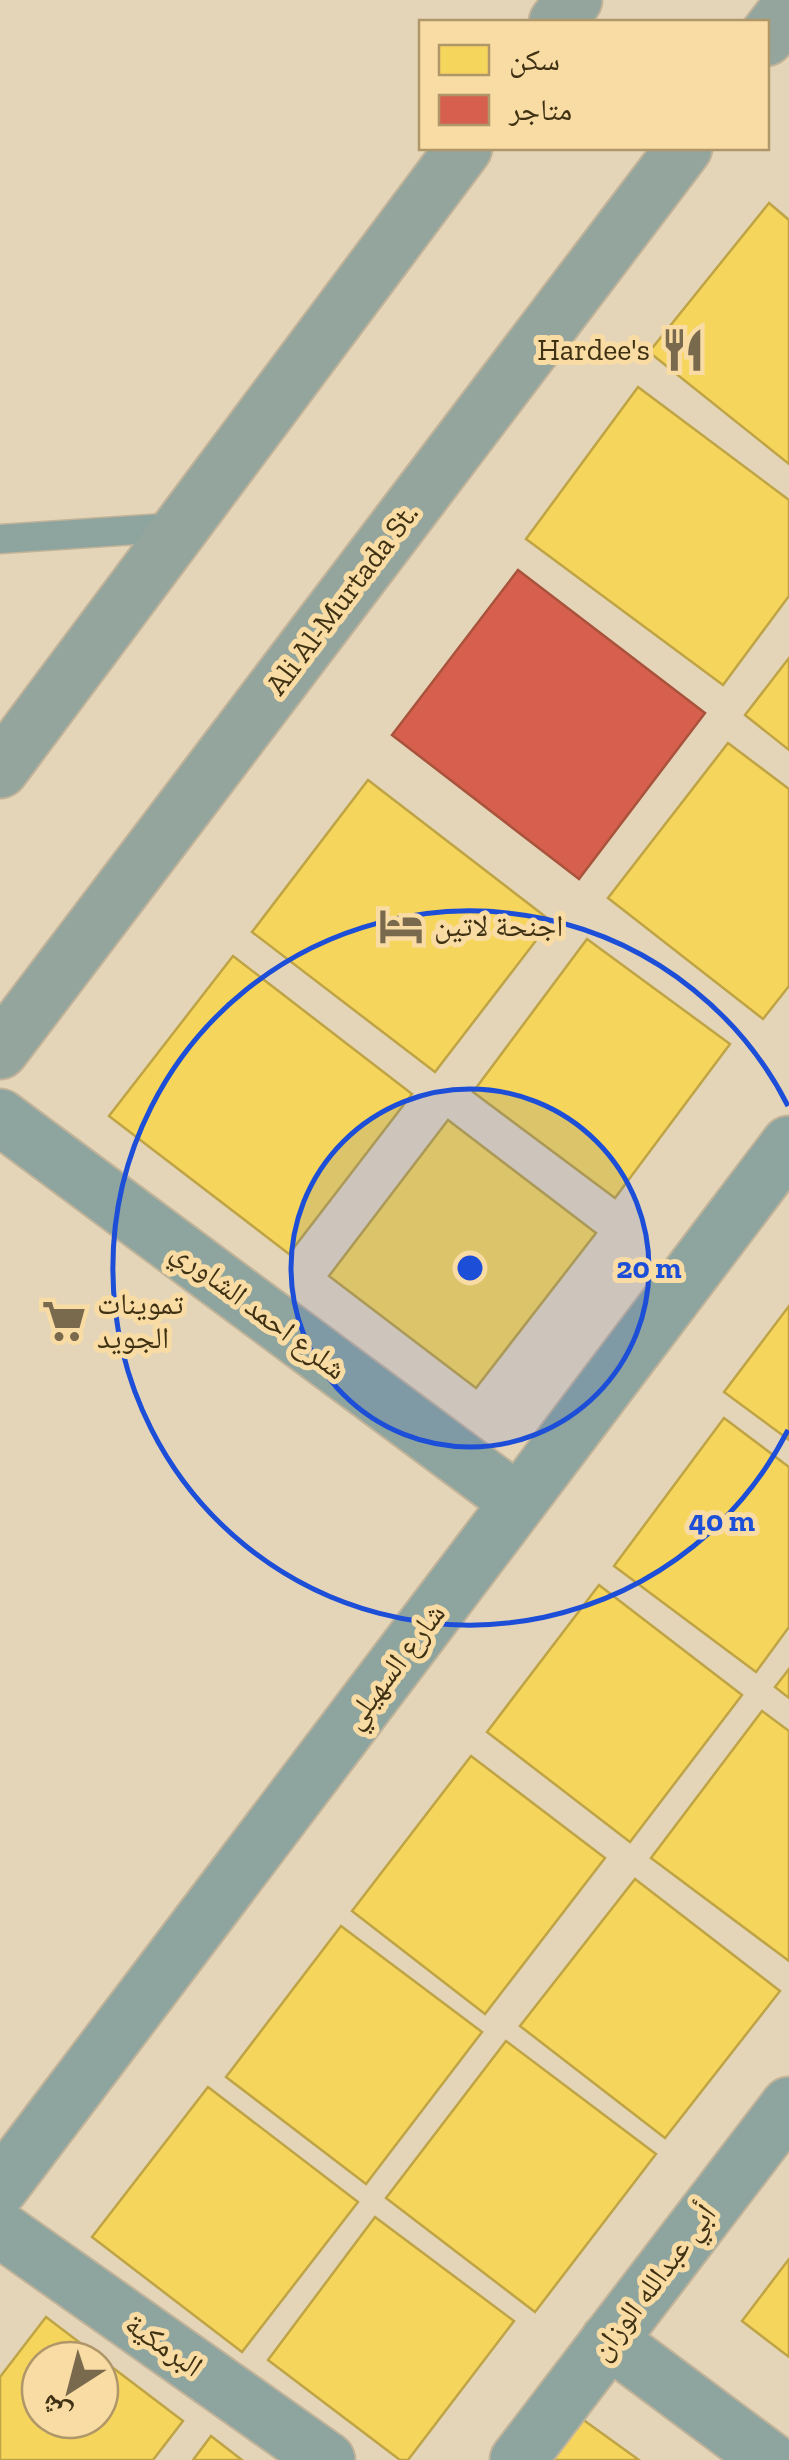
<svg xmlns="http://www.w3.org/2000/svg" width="789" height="2460" font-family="'Zilla Slab','Noto Naskh Arabic',serif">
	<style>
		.homes { fill: #f6d55c; stroke: #bfa446; stroke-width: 2.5; fill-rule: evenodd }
		.shops { fill: #d6604d; stroke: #a9523c; stroke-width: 2.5 }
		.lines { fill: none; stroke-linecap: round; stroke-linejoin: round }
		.service-casing { stroke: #c1b39a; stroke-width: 31 }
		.minor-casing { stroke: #c1b39a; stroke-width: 59 }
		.secondary-casing { stroke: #c1b39a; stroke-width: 59 }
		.service { stroke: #8da59e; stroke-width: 28 }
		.minor { stroke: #8da59e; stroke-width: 55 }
		.secondary { stroke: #93a59c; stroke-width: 55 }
		.ring { fill: none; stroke: #1d4ed8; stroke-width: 5 }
		.labels { text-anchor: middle; stroke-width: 10; stroke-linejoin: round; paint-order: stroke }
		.poi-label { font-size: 30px; fill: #3f3113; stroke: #f9dba4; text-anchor: start }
		.street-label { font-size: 30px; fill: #3f3113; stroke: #f9dba4 }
		.centre { fill: #1d4ed8; stroke: #f9dba4; stroke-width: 5 }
		.ring-label { font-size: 30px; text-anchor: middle; font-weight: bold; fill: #1d4ed8; stroke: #f9dba4; stroke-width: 10; stroke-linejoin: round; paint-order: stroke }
	</style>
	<rect width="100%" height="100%" fill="#e5d5b8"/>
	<g class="homes">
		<polygon points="769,203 789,220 789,464 649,352"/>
		<polygon points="638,387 789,500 789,596 723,685 526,539"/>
		<polygon points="789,658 789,750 745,715"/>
		<polygon points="728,743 789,789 789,986 763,1019 608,898"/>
		<polygon points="368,780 551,921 435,1072 252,932"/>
		<polygon points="587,939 730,1044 615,1198 473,1092"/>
		<polygon points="233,956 412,1094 289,1254 109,1116"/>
		<polygon points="448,1120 596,1233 476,1388 329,1276"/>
		<polygon points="789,1306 789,1440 724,1392"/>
		<polygon points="724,1418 789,1467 789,1627 756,1672 614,1566"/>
		<polygon points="599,1585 742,1695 630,1842 487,1732"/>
		<polygon points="789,1669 789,1698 775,1687"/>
		<polygon points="762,1711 789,1731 789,1961 651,1858"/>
		<polygon points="471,1756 605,1858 485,2014 352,1911"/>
		<polygon points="635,1879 780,1991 665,2138 520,2026"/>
		<polygon points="341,1926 482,2032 366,2184 226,2077"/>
		<polygon points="506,2041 656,2154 535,2312 386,2198"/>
		<polygon points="208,2087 358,2202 242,2352 92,2237"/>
		<polygon points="375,2217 514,2321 408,2460 400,2460 268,2360"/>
		<polygon points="789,2259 789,2357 742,2321"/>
		<path d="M 46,2317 L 183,2421 L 153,2460 L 0,2460 L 0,2377 ZM 40,2360 L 100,2360 L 100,2420 L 40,2420 Z"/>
		<polygon points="571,2411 639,2460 536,2460"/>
		<polygon points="211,2436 242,2460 193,2460"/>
	</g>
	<polygon class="shops" points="518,570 705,713 579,879 392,735"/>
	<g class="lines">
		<g class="service-casing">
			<polyline id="service" points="0,539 180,527"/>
		</g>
		<g class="minor-casing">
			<g id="minor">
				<polyline points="0,1117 518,1502"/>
				<polyline points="0,2188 789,1144"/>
				<polyline points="0,2229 327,2460"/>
				<polyline points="609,2340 770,2460"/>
				<polyline points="518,2460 789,2105"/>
			</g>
		</g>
		<g class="secondary-casing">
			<g id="secondary">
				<polyline points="557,22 574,0"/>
				<polyline points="766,38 789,8"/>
				<polyline points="0,770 464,148"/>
				<polyline points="0,1051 684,148"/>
			</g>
		</g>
		<use href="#service" class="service"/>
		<use href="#minor" class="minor"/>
		<use href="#secondary" class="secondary"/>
	</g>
	<circle cx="470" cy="1268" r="179" fill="#1d4ed8" fill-opacity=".12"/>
	<g class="ring">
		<circle cx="470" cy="1268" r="179"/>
		<path d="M788 1430A357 357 0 1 1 788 1106"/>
	</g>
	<defs>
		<g id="restaurant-bare" transform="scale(3.45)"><path d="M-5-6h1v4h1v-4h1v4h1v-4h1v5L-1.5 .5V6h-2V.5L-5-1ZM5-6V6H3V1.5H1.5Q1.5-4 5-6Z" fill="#796a4d" stroke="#f9dba4" stroke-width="2.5" paint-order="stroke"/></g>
		<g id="hotel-bare" transform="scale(3.45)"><path d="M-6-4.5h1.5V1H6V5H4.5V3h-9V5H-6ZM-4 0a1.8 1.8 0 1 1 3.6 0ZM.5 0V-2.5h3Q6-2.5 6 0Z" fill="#796a4d" stroke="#f9dba4" stroke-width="2.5" paint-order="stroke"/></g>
		<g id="supermarket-bare" transform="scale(3.45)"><path d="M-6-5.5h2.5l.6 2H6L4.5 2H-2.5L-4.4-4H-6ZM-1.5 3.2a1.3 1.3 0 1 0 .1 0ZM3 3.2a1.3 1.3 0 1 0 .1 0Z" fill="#796a4d" stroke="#f9dba4" stroke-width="2.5" paint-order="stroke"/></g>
	</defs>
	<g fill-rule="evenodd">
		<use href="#restaurant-bare" x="683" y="350"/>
		<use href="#hotel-bare" x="401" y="926"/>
		<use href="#supermarket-bare" x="64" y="1321"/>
	</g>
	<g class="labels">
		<g class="poi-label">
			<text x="650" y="360" text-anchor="end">Hardee's</text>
			<text x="434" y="936">اجنحة لاتين</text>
			<text x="97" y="1314">تموينات<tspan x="97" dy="34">الجويد</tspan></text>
		</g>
		<g class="street-label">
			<text transform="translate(342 599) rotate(-53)" y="10">Ali Al-Murtada St.</text>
			<text transform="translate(259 1310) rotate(37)" y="10">شلرع احمد الشاوري</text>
			<text transform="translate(394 1666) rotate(-53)" y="10">شارع السهيلي</text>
			<text transform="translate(653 2282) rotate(-53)" y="10">أبي عبدالله الوزان</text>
			<text transform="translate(164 2345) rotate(35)" y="10">البرمكية</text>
		</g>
	</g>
	<circle cx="470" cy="1268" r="15" class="centre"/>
	<g class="ring-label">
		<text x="649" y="1278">20 m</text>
		<text x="722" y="1531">40 m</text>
	</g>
	<rect x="419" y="20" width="350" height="130" fill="#f9dba4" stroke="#af976a" stroke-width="2.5"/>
	<rect x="439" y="45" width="50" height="30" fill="#f6d55c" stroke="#af976a" stroke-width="2.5"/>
	<text x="509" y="70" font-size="30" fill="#3f3113">سكن</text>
	<rect x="439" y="95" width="50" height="30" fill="#d6604d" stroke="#af976a" stroke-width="2.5"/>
	<text x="509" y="120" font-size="30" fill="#3f3113">متاجر</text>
	<g transform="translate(70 2390) rotate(216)"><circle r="48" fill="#f9dba4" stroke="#af976a" stroke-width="2.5"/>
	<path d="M0-8L18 38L0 25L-18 38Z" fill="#796a4d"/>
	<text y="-15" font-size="28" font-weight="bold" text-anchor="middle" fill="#3f3113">ش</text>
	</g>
</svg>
